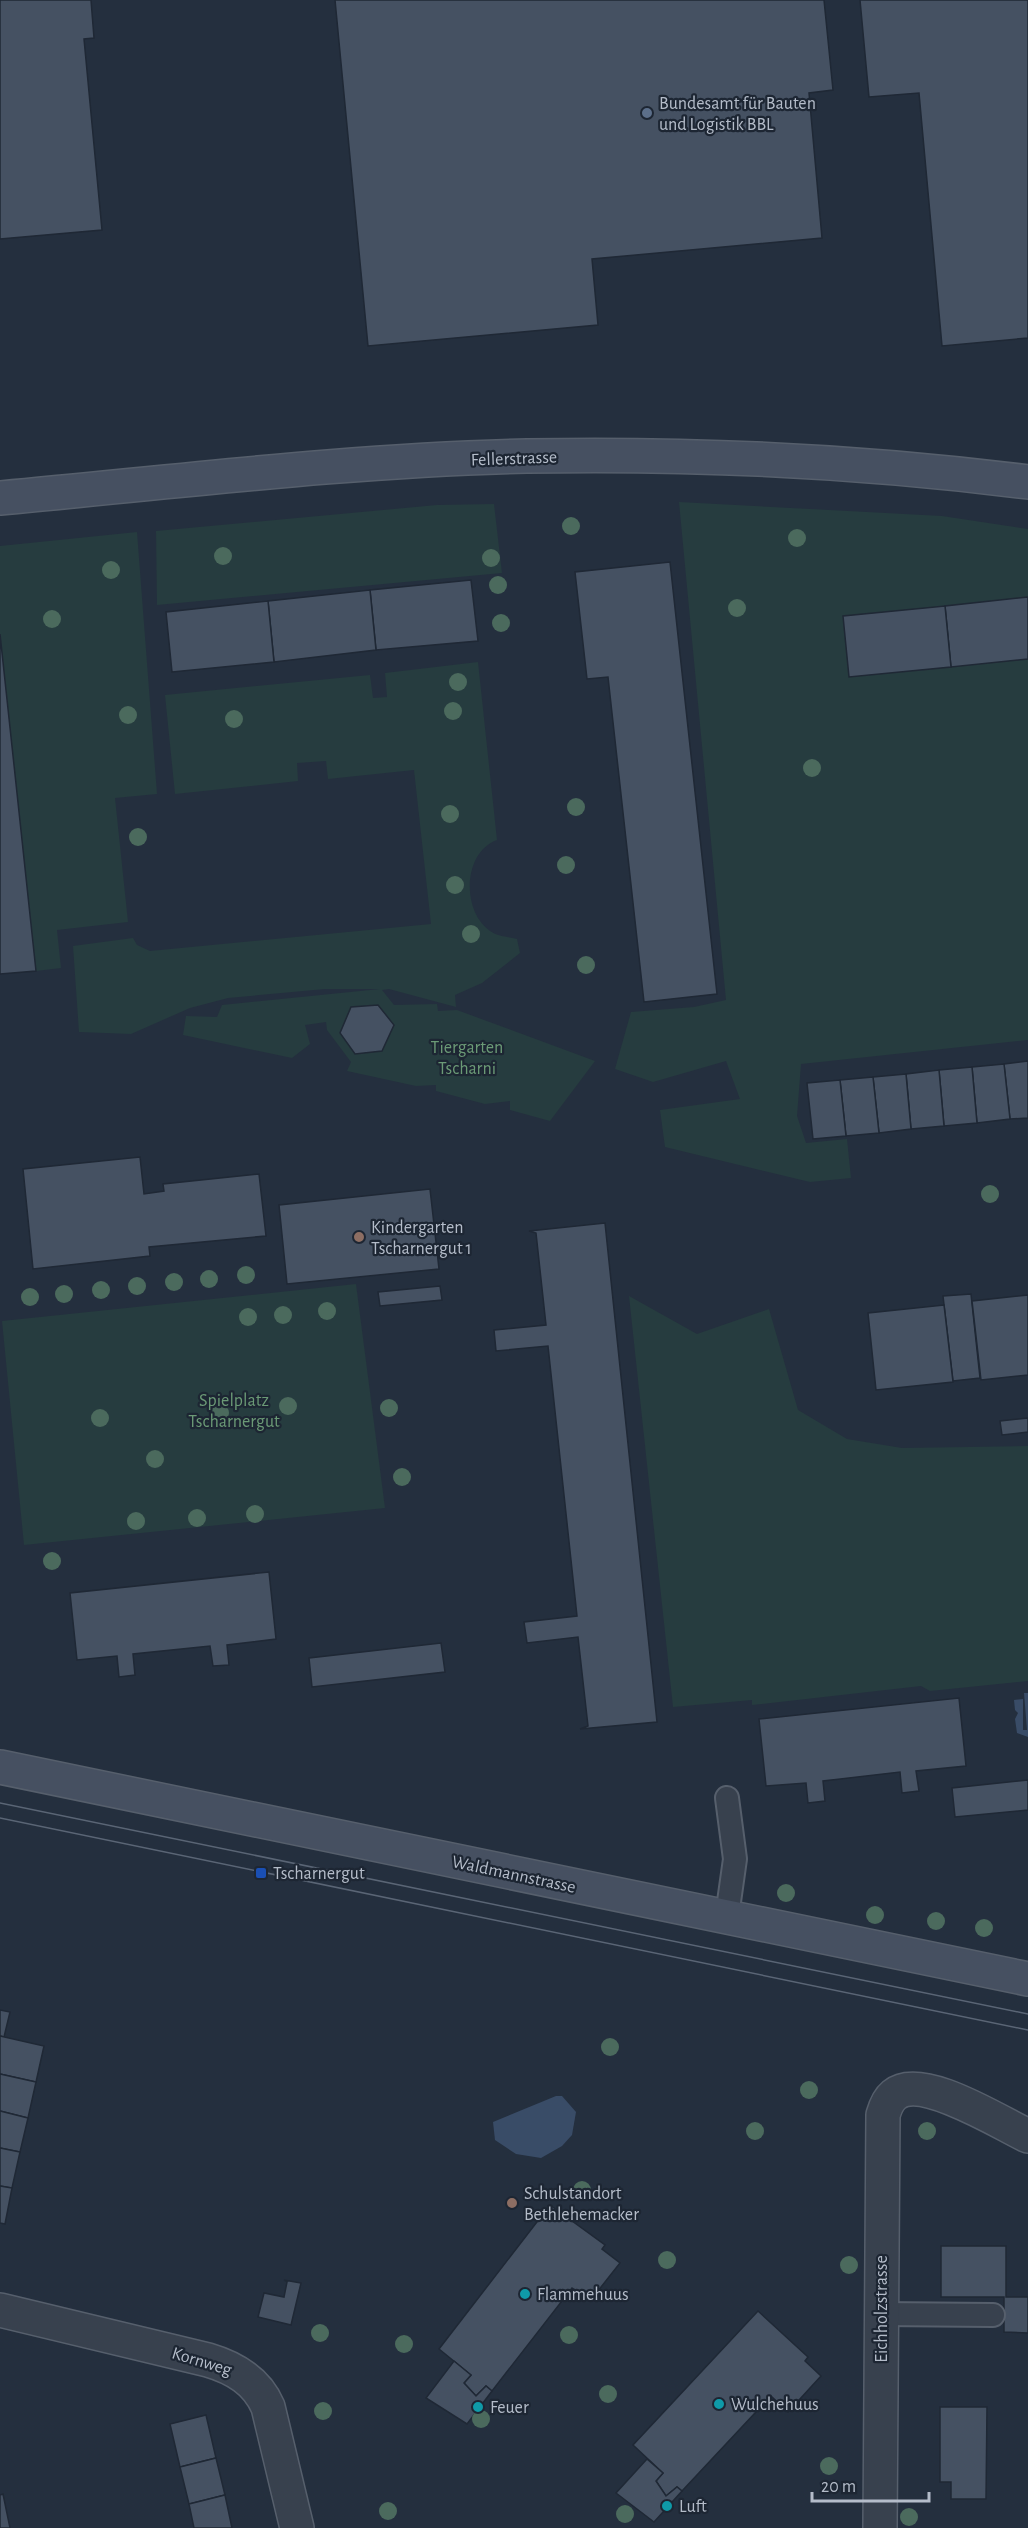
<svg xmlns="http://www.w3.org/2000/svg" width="1028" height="2528" font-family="'Alegreya Sans',sans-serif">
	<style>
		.green { fill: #263c3f }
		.water { fill: #394c67 }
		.building { fill: #455162; stroke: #1f2835; stroke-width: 1.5 }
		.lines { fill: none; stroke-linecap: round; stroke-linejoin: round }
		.lane-casing { stroke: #565f6c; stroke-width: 26 }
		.street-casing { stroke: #565f6c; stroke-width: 36 }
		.secondary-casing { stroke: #565f6c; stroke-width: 36 }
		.lane { stroke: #38414e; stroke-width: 22 }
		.street { stroke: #38414e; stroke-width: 33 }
		.secondary { stroke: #465061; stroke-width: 33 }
		.tram { stroke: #5a6575; stroke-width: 1.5 }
		.tree { fill: #4b6a5d }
		.service-dot { fill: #5c6f8a; stroke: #1d2633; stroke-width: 2 }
		.education-dot { fill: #8d6e63; stroke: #1d2633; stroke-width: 2 }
		.transit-dot { fill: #1a4fb4; stroke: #1d2633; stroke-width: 2 }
		.culture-dot { fill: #0f9aa8; stroke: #1d2633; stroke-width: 2 }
		.labels { text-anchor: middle; stroke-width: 4.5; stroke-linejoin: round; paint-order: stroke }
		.poi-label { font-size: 18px; fill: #b4bcc9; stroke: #1d2633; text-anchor: start }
		.street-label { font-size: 18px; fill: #b4bcc9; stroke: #1d2633 }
		.park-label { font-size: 18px; fill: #6b9a76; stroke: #1d2633 }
	</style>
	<rect width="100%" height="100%" fill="#242f3e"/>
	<g class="green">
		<polygon points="679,502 942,516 1028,529 1028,1040 801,1064 797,1116 806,1143 847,1139 851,1178 810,1182 665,1147 660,1110 740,1099 726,1061 653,1082 615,1069 631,1012 694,1007 726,1000"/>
		<polygon points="494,504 502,573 157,605 156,531 437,505"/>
		<polygon points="137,532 157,794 115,798 128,922 57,930 61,968 36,971 0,634 0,546"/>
		<path d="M 478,662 L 497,840 C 463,852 461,911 490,931 C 497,936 508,937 517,939 L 520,953 L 482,983 L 455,995 L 456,1007 L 389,989 L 382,990 L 394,1005 L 437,1004 L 438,1011 L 457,1010 L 595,1061 L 550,1121 L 510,1110 L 510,1101 L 485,1104 L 436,1091 L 436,1085 L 416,1086 L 347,1071 L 351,1062 L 327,1030 L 326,1022 L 305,1025 L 310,1044 L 292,1058 L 183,1035 L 186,1016 L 217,1017 L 222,1005 L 380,989 L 325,989 L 228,998 L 190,1008 L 131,1034 L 79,1032 L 73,946 L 133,938 L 137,945 L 150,951 L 431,924 L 414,770 L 328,779 L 326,761 L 297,763 L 298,781 L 175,794 L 165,695 L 370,675 L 373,698 L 387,697 L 385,673 Z"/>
		<polygon points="356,1284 385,1508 24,1545 2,1321"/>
		<polygon points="629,1296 697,1334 769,1309 798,1410 847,1439 902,1448 1028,1446 1028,1681 930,1691 921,1686 752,1705 752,1700 673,1707"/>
	</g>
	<g class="water">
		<polygon points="1024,1693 1028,1693 1028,1737 1017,1733 1015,1719 1018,1713 1015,1710 1014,1700 1023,1699 1023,1730 1027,1730"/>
		<polygon points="556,2096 562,2096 576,2112 572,2135 562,2146 541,2158 516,2154 495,2140 493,2122"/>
	</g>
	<g class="building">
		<polygon points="0,0 91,0 94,38 84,39 102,230 0,239"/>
		<polygon points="335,0 824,0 833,90 809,93 822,238 592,259 598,325 368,346"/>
		<polygon points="860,0 1028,0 1028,338 942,346 919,93 869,97"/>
		<polygon points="670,562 717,994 644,1002 608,677 587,679 575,572"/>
		<polygon points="471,580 478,641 376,650 370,590"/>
		<polygon points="370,590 376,650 274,662 268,601"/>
		<polygon points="1028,597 1028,659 951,667 945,606"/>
		<polygon points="268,601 274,662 172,672 166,612"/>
		<polygon points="945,606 951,667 849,677 843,616"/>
		<polygon points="0,634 36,971 0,974"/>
		<polygon points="378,1005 394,1025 382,1051 355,1054 340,1033 351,1007"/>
		<polygon points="1028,1061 1028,1118 1010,1119 1004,1064"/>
		<polygon points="1004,1064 1010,1119 977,1123 972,1067"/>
		<polygon points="972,1067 977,1123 944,1126 939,1070"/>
		<polygon points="939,1070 944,1126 911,1129 906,1074"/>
		<polygon points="906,1074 911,1129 879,1133 873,1077"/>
		<polygon points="873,1077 879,1133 846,1136 840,1080"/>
		<polygon points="840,1080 846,1136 813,1139 807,1083"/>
		<polygon points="140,1157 144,1194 164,1191 163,1184 259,1174 266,1236 149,1247 150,1256 33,1269 23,1169"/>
		<polygon points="430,1189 439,1269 287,1284 279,1205"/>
		<polygon points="605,1223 657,1722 580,1729 588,1726 578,1637 527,1643 524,1622 577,1616 548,1346 496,1351 494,1330 546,1325 536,1233 529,1231"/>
		<polygon points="440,1286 442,1300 380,1306 378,1292"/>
		<polygon points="971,1294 980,1378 953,1381 943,1296"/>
		<polygon points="1028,1295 1028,1375 981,1380 972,1301"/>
		<polygon points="944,1305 953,1382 876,1390 868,1313"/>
		<polygon points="1028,1418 1028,1432 1002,1435 1000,1421"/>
		<polygon points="269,1572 276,1639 227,1645 229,1665 213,1666 210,1646 133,1654 135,1675 119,1677 117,1656 77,1660 70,1593"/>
		<polygon points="441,1643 445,1672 312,1687 309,1658"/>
		<polygon points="959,1698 966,1766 916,1771 919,1791 902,1793 900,1772 823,1781 825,1801 808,1803 806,1783 766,1786 759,1719"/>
		<polygon points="1028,1780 1028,1810 955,1817 952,1788"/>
		<polygon points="0,2010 10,2012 4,2037 0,2036"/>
		<polygon points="0,2036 44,2046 36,2082 0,2074"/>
		<polygon points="0,2074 36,2082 28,2118 0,2111"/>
		<polygon points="0,2111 28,2118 20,2152 0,2148"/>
		<polygon points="0,2148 20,2152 12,2188 0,2186"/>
		<polygon points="0,2186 12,2188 5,2224 0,2223"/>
		<polygon points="550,2205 605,2245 602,2249 620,2263 590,2301 572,2288 492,2391 486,2386 476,2396 464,2383 471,2375 439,2349"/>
		<polygon points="941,2246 1006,2246 1006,2297 1028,2297 1028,2333 1004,2332 1004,2297 941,2297"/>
		<polygon points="284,2280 301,2283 291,2325 258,2317 264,2293 284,2297 287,2282"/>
		<polygon points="758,2311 808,2357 805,2361 821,2376 788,2412 771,2396 682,2491 677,2487 666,2496 656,2481 663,2473 633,2445"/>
		<polygon points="454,2361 471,2375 464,2383 476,2396 486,2386 492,2391 467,2424 426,2398"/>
		<polygon points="940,2407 987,2407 986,2499 951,2499 951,2482 940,2482"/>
		<polygon points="206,2415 216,2458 180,2467 170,2424"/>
		<polygon points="216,2458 225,2495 189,2504 180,2467"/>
		<polygon points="647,2459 663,2473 656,2481 666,2496 677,2487 682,2491 654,2522 616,2493"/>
		<polygon points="3,2494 10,2528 0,2528 0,2495"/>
		<polygon points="225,2495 232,2528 194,2528 189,2504"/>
	</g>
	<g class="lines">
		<g class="lane-casing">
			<g id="lane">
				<polyline points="727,1798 735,1859 727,1916"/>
				<polyline points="880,2314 993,2315"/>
			</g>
		</g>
		<g class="street-casing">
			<g id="street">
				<path d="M 0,2310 L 208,2360 C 235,2368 257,2381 268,2407 L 297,2528"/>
				<path d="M 880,2528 L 883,2115 C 885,2108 888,2100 894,2095 C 921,2072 1000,2123 1028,2136"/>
			</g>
		</g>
		<g class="secondary-casing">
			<g id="secondary">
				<path d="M 0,498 C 175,482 351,460 527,456 C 694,453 862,461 1028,482"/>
				<polyline points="0,1767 1028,1979"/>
			</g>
		</g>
		<use href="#lane" class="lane"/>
		<use href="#street" class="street"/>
		<use href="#secondary" class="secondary"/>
		<g class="tram">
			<polyline points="0,1803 1028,2014"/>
			<polyline points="0,1818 1028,2030"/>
		</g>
	</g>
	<g class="tree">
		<circle cx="571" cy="526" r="9"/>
		<circle cx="797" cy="538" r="9"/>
		<circle cx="223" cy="556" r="9"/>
		<circle cx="491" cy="558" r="9"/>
		<circle cx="111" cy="570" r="9"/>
		<circle cx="498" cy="585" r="9"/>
		<circle cx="737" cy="608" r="9"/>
		<circle cx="52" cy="619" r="9"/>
		<circle cx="501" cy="623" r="9"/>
		<circle cx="458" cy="682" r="9"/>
		<circle cx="453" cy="711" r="9"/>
		<circle cx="128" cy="715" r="9"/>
		<circle cx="234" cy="719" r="9"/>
		<circle cx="812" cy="768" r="9"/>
		<circle cx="576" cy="807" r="9"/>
		<circle cx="450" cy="814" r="9"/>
		<circle cx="138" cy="837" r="9"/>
		<circle cx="566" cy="865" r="9"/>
		<circle cx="455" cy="885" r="9"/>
		<circle cx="471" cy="934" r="9"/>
		<circle cx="586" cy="965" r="9"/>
		<circle cx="990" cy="1194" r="9"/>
		<circle cx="246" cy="1275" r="9"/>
		<circle cx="209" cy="1279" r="9"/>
		<circle cx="174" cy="1282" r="9"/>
		<circle cx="137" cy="1286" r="9"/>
		<circle cx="101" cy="1290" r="9"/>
		<circle cx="64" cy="1294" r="9"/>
		<circle cx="30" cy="1297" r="9"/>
		<circle cx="327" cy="1311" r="9"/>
		<circle cx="283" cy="1315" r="9"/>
		<circle cx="248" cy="1317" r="9"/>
		<circle cx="288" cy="1406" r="9"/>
		<circle cx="389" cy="1408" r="9"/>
		<circle cx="220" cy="1413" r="9"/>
		<circle cx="100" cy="1418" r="9"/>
		<circle cx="155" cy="1459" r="9"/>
		<circle cx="402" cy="1477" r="9"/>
		<circle cx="255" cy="1514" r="9"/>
		<circle cx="197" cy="1518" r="9"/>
		<circle cx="136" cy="1521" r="9"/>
		<circle cx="52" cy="1561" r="9"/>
		<circle cx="786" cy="1893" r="9"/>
		<circle cx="875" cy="1915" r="9"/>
		<circle cx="936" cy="1921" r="9"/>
		<circle cx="984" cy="1928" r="9"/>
		<circle cx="610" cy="2047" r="9"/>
		<circle cx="809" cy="2090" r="9"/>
		<circle cx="755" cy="2131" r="9"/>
		<circle cx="927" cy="2131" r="9"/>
		<circle cx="582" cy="2190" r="9"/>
		<circle cx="667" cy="2260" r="9"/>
		<circle cx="849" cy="2265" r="9"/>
		<circle cx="320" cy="2333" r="9"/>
		<circle cx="569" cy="2335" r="9"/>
		<circle cx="404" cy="2344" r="9"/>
		<circle cx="608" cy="2394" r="9"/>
		<circle cx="323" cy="2411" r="9"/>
		<circle cx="481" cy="2419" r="9"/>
		<circle cx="829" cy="2466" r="9"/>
		<circle cx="388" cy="2511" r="9"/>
		<circle cx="625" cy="2514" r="9"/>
		<circle cx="909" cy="2517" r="9"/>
	</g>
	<circle class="service-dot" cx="647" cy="113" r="6"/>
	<g class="education-dot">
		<circle cx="359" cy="1237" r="6"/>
		<circle cx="512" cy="2203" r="6"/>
	</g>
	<rect class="transit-dot" x="255" y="1867" width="12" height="12" rx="3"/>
	<g class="culture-dot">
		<circle cx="525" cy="2294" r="6"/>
		<circle cx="719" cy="2404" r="6"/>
		<circle cx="478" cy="2407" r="6"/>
		<circle cx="667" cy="2506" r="6"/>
	</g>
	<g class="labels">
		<g class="poi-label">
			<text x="659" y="109">Bundesamt für Bauten<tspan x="659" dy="21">und Logistik BBL</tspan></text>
			<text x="371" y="1233">Kindergarten<tspan x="371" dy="21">Tscharnergut 1</tspan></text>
			<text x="273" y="1879">Tscharnergut</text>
			<text x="524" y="2199">Schulstandort<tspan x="524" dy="21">Bethlehemacker</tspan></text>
			<text x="537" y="2300">Flammehuus</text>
			<text x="731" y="2410">Wulchehuus</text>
			<text x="490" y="2413">Feuer</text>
			<text x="679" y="2512">Luft</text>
		</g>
		<g class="street-label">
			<text transform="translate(514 458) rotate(-2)" y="6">Fellerstrasse</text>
			<text transform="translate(514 1874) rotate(12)" y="6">Waldmannstrasse</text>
			<text transform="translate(881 2309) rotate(-90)" y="6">Eichholzstrasse</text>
			<text transform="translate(202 2361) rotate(17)" y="6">Kornweg</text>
		</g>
		<g class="park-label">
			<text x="467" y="1053">Tiergarten<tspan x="467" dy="21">Tscharni</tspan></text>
			<text x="234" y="1406">Spielplatz<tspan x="234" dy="21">Tscharnergut</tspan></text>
		</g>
	</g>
	<path d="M812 2492v9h117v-9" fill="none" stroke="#b4bcc9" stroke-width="3"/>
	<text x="821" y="2492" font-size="18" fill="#b4bcc9" stroke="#1d2633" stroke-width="4.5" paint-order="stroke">20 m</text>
</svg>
